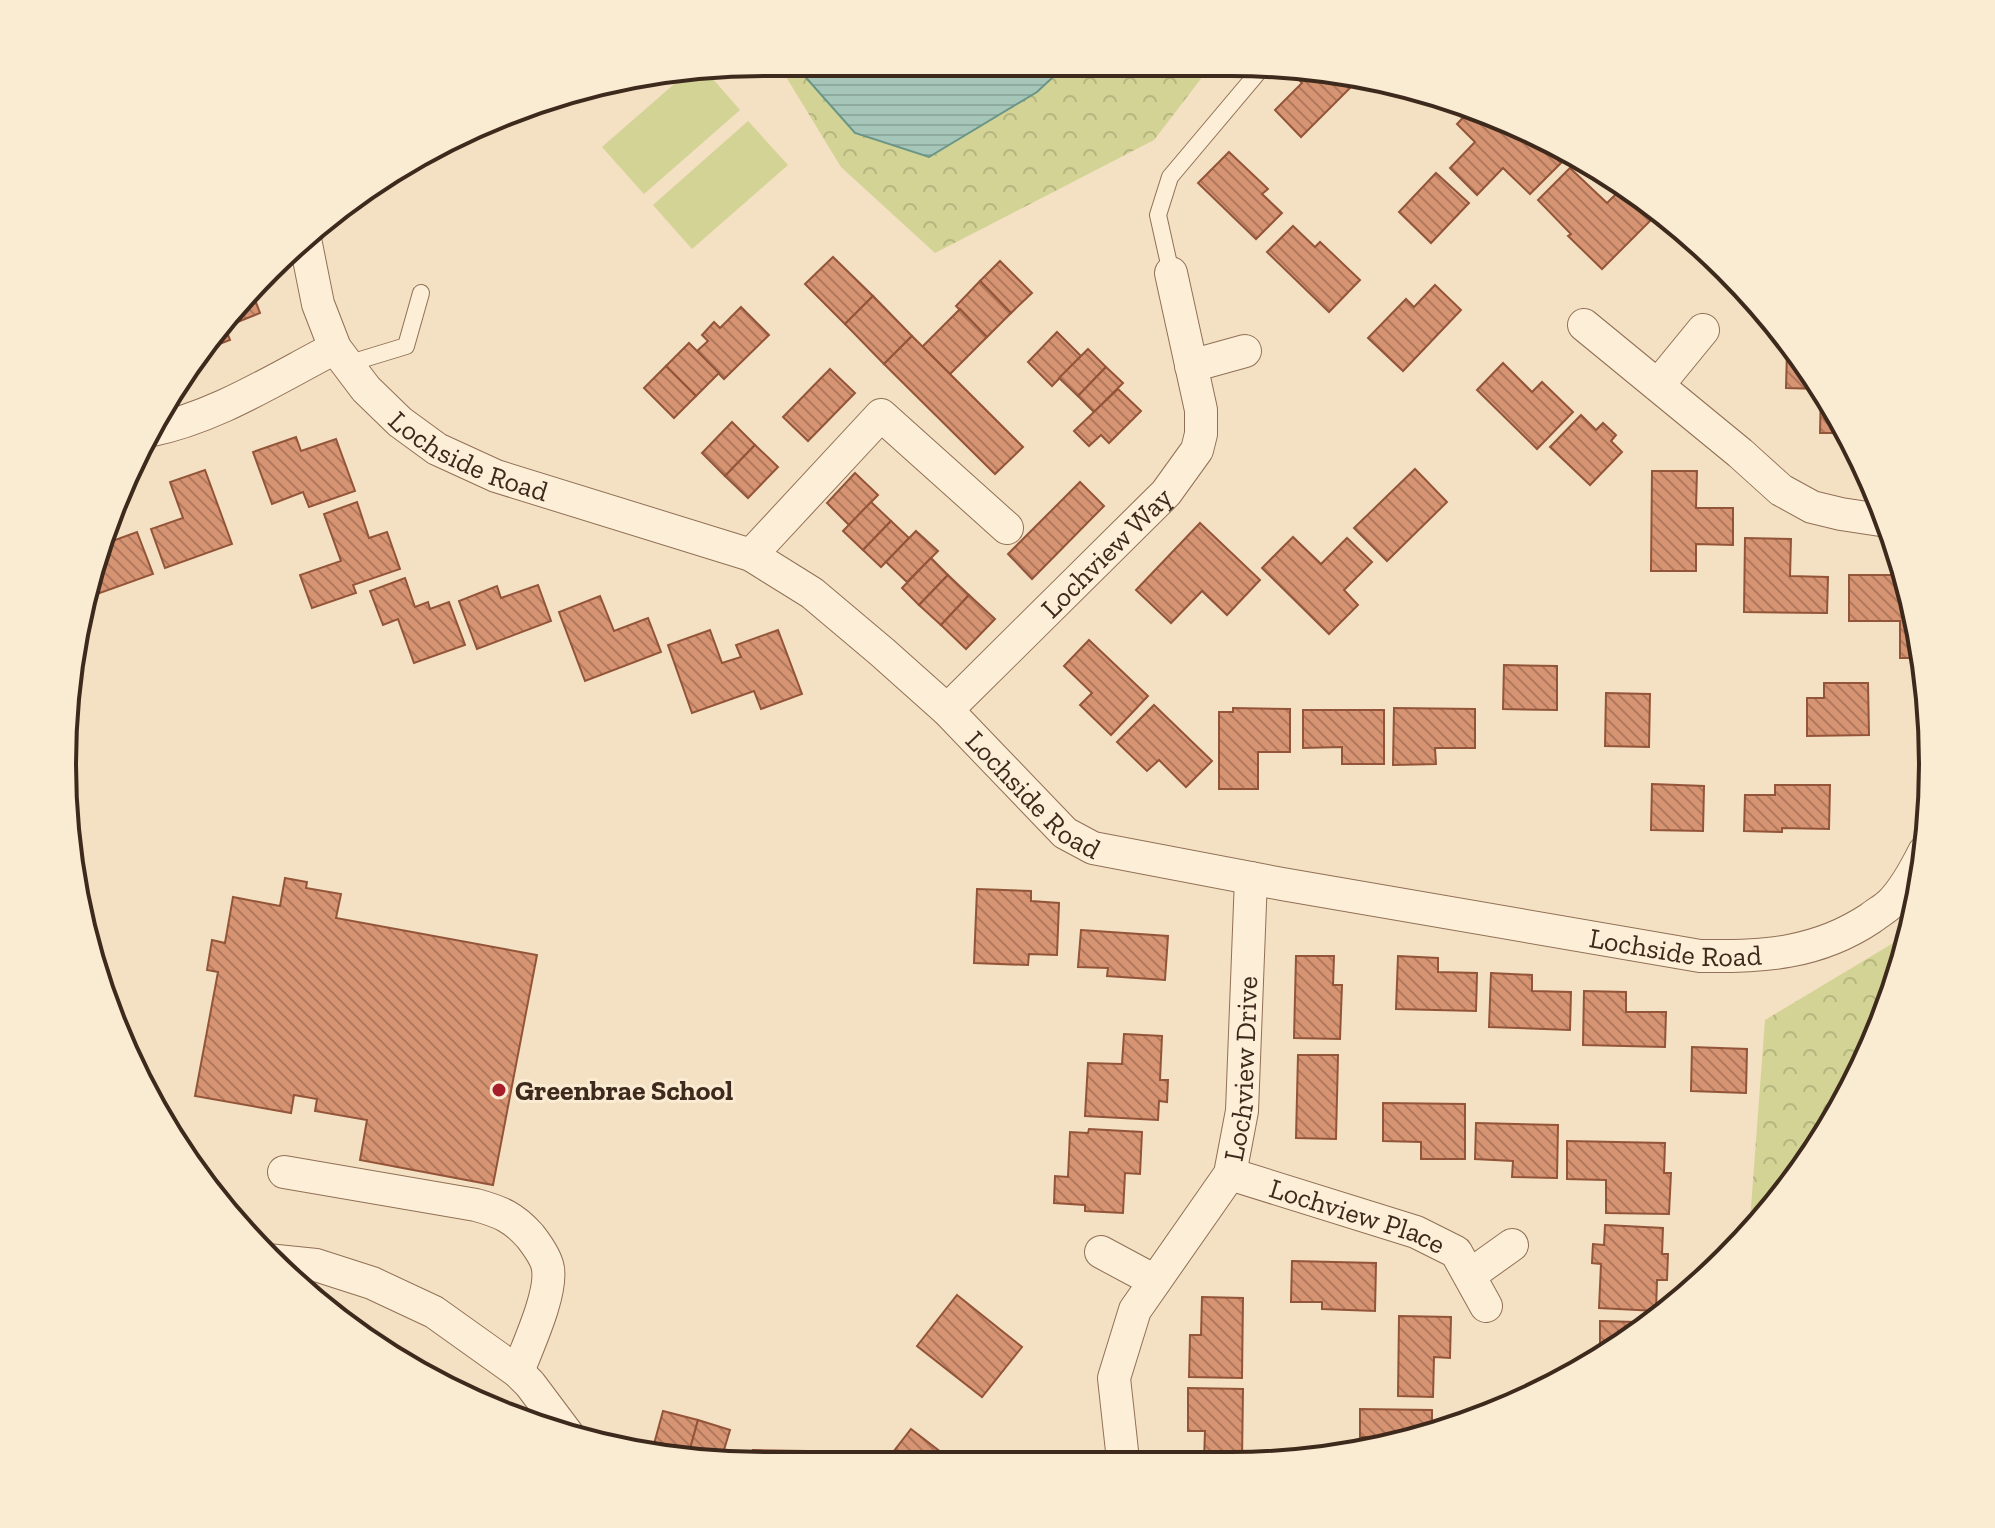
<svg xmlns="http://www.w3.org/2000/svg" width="1995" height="1528" font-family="'Zilla Slab',serif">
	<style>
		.forest { fill: url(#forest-crowns) }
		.pitch { fill: #d2d394 }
		.water { fill: url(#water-rules); stroke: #6a9687; stroke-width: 2 }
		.building { fill: url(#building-back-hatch); stroke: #935539; stroke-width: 2 }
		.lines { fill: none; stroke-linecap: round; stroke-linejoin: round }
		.lane-casing { stroke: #907056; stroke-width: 18 }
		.street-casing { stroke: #907056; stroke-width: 34 }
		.lane { stroke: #fdeed7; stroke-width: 16 }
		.street { stroke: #fdeed7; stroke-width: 32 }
		.poi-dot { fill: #a71e2b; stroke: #faebd3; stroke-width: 3 }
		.labels { text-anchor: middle; stroke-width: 6; stroke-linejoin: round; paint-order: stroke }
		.street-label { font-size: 28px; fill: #3e2a1c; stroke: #faebd3 }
		.poi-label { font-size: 28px; font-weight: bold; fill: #3e2a1c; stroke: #faebd3; text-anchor: start }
		.rim { fill: none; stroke: #3e2a1c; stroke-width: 4 }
	</style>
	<defs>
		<pattern id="forest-crowns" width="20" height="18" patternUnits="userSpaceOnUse" patternTransform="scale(2)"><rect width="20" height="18" fill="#d2d394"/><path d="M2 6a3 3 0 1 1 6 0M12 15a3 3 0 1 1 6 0" fill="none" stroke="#b5b57f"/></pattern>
		<pattern id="water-rules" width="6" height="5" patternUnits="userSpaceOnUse" patternTransform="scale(2)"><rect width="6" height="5" fill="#a5c6b9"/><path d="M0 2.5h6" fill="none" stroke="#8faa9e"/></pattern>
		<pattern id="building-back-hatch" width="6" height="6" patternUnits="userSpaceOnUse" patternTransform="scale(2)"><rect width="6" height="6" fill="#d79473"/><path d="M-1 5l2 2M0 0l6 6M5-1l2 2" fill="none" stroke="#b0795e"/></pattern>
	</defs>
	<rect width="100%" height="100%" fill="#f4e0c2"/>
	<g class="forest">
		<polygon points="777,62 800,62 801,72 929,157 1037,92 1068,63 1213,63 1154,140 935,253 841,167"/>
		<polygon points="1910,933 1879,1033 1814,1154 1749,1234 1765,1020"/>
	</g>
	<g class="pitch">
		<polygon points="705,70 740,110 644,194 602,147 688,72"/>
		<polygon points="748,121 788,165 692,249 653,205"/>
	</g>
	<polygon class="water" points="800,62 1068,63 1037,92 929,157 855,133 801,72"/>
	<g class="building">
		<polygon points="1294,66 1352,76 1357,81 1301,137 1275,110 1302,83 1290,70"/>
		<polygon points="1472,108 1525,128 1561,163 1530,194 1503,168 1477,195 1450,168 1475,142 1457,124"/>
		<polygon points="1229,152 1268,189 1262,194 1282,213 1256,239 1198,183"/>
		<polygon points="1570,168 1607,203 1624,186 1661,210 1602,269 1568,236 1571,234 1538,200"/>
		<polygon points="1436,173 1469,203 1431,243 1399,212"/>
		<polygon points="1293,226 1315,247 1320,242 1360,280 1329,312 1267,252"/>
		<polygon points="833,257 873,296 845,324 805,284"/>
		<polygon points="1000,261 1032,293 1011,313 980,281"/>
		<polygon points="980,281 1011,313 987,337 956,306"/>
		<polygon points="1435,285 1461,310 1403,371 1368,338 1406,299 1414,307"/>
		<polygon points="251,289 260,313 225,327 230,340 204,350"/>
		<polygon points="873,296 912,336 884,364 845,324"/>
		<polygon points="741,307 769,335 724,379 697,351 708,341 702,335 714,322 720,328"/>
		<polygon points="960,309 987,337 950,374 922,347"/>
		<polygon points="1057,332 1081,356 1052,386 1028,362"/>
		<polygon points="912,336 1023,447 995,474 884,364"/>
		<polygon points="689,343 719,373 696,396 666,366"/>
		<polygon points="1088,349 1106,367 1078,396 1059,378"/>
		<polygon points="1787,350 1792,350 1815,374 1846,433 1820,433 1821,389 1786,388"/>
		<polygon points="1503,363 1532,392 1542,382 1573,412 1537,449 1477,390"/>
		<polygon points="666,366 696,396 674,418 644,388"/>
		<polygon points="1106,367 1123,383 1094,412 1078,396"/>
		<polygon points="830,369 855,393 808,441 783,417"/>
		<polygon points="1118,389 1141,411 1109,443 1101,435 1089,446 1074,431"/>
		<polygon points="1581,415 1596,430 1603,423 1616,435 1611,441 1622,452 1590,485 1550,447"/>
		<polygon points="732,422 755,445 725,476 702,453"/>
		<polygon points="296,437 301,451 336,439 355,491 309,507 303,492 272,504 253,452"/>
		<polygon points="755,445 778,467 748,498 725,476"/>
		<polygon points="1415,469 1447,502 1387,561 1354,528"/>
		<polygon points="205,470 232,544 165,568 151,529 183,518 170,482"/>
		<polygon points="1652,471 1697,471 1696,508 1733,508 1733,545 1696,544 1696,571 1651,571"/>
		<polygon points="855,473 878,495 849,525 827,503"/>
		<polygon points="1080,482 1104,506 1032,579 1008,554"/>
		<polygon points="357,502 369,538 387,532 400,569 353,585 356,593 312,608 300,575 341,561 324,514"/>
		<polygon points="871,502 891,521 863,550 843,531"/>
		<polygon points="891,521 909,538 881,567 863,550"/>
		<polygon points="1200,523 1260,580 1227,615 1202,591 1171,623 1136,590"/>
		<polygon points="916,531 938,551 907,582 886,562"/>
		<polygon points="137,532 153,574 86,598 85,592 86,583 105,537 107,543"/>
		<polygon points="1293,537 1321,564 1347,538 1372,562 1344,590 1358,605 1329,634 1262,568"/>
		<polygon points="1745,538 1791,539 1790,576 1828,577 1827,613 1744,612"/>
		<polygon points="931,558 948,575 919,605 902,588"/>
		<polygon points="1899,571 1903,571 1920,627 1923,658 1900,658 1900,621 1849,621 1849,575 1899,575"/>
		<polygon points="948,575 969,595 941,625 919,605"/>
		<polygon points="405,578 415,607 428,602 430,609 449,602 465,645 414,663 398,619 383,625 370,591"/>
		<polygon points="538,585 551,621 477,649 459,601 497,586 501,598"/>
		<polygon points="969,595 995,619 966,649 941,625"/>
		<polygon points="600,596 614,631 648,618 661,652 585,681 559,612"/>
		<polygon points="710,630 722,663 741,657 736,645 778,630 802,694 761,709 754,691 692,713 668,645"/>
		<polygon points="1089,640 1148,696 1111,735 1080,705 1092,693 1064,666"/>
		<polygon points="1504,665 1557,666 1557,710 1503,709"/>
		<polygon points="1824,683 1868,683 1869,735 1807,736 1807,698 1824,698"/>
		<polygon points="1606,693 1650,694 1649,747 1605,746"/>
		<polygon points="1154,705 1212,761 1186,787 1159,760 1147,771 1117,742"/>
		<polygon points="1233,708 1290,709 1290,752 1258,752 1258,789 1219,789 1219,712 1233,712"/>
		<polygon points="1394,708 1475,709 1475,748 1435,748 1436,764 1393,765"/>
		<polygon points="1303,710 1384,710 1384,764 1342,764 1342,747 1303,748"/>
		<polygon points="1652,784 1704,786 1703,831 1651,830"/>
		<polygon points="1775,785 1830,785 1829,829 1782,828 1782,832 1744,831 1745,795 1775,795"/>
		<polygon points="285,878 307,882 306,888 341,894 336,918 537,955 493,1185 360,1160 367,1120 315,1111 317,1099 294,1095 291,1113 195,1096 218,972 207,970 212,940 225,943 233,897 280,906"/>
		<polygon points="977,889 1031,891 1031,901 1059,903 1057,955 1029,954 1028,965 974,963"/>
		<polygon points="1081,930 1168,936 1165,980 1107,976 1108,968 1078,967"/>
		<polygon points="1296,956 1334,956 1333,985 1342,985 1340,1039 1294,1038"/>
		<polygon points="1398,956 1438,958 1438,972 1477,973 1476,1011 1396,1009"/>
		<polygon points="1491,973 1532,975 1532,991 1571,992 1570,1030 1489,1027"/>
		<polygon points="1584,991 1626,992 1626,1012 1666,1012 1665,1047 1583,1045"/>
		<polygon points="1124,1034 1162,1036 1160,1080 1168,1080 1167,1102 1159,1101 1158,1120 1085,1116 1088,1063 1122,1064"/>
		<polygon points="1692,1047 1747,1049 1746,1093 1691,1091"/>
		<polygon points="1298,1055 1338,1055 1336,1139 1296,1138"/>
		<polygon points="1383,1103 1465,1104 1465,1159 1421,1159 1421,1142 1383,1141"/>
		<polygon points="1476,1123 1558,1125 1557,1178 1512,1177 1513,1161 1475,1159"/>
		<polygon points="1089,1129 1142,1132 1140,1174 1125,1173 1123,1213 1085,1211 1085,1205 1054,1203 1055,1176 1068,1177 1070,1132 1088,1133"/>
		<polygon points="1567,1141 1665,1143 1664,1173 1671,1173 1669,1214 1606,1213 1606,1180 1567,1179"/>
		<polygon points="1605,1225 1663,1228 1662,1254 1668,1254 1667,1280 1657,1280 1656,1311 1599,1308 1601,1264 1592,1263 1593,1244 1604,1245"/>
		<polygon points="1292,1261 1376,1263 1375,1311 1322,1309 1322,1302 1291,1302"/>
		<polygon points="957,1295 1022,1347 982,1397 917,1346"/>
		<polygon points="1202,1297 1243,1298 1242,1378 1189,1377 1190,1335 1201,1335"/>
		<polygon points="1399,1316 1451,1317 1450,1358 1434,1357 1433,1397 1398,1396"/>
		<polygon points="1600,1321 1636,1322 1636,1335 1621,1348 1600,1358"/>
		<polygon points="1188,1388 1243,1389 1242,1460 1204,1460 1205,1431 1188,1431"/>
		<polygon points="1360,1409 1432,1410 1432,1434 1377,1447 1377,1437 1360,1437"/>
		<polygon points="663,1411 698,1420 687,1460 672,1460 651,1455"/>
		<polygon points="698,1420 730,1430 721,1460 687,1460"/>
		<polygon points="911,1429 942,1453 936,1460 887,1460"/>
		<polygon points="753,1450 807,1451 807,1460 744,1460 753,1460"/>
	</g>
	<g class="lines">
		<g class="lane-casing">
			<g id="lane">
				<polyline points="1171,273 1158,215 1170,177 1266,63"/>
				<polyline points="347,364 406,346 421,293"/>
			</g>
		</g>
		<g class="street-casing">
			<g id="street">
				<path id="s1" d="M 305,239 L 318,304 L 335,348 L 366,389 L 400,422 L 437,449 L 496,476 L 751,555 L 812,593 L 882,652 L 947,710 L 1065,833 L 1093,848 L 1282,884 L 1700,956 C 1763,957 1817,954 1871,918 C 1877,913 1885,909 1891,903 C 1905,889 1915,870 1924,852"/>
				<polyline points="1584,325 1740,453 1781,490 1812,507 1841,514 1887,521"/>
				<polyline points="1191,366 1245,351"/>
				<polyline points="1658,385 1703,330"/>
				<path d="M 148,431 C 215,418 275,379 335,348"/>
				<polyline points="751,555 881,415 1007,528"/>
				<path id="s2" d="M 947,710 L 1166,493 L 1197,450 L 1201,434 L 1201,410 L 1171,273"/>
				<path d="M 284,1172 L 476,1205 C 501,1212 513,1217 530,1236 C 537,1245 547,1259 548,1269 C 552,1295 527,1347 518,1372"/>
				<path id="s3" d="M 1230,1174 L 1416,1232 L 1456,1252 L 1486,1306"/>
				<polyline points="1101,1252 1155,1281"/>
				<polyline points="267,1260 316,1265 372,1283 434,1312 518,1372 530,1384 569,1436"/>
				<polyline points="1470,1275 1512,1245"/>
				<path id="s4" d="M 1123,1460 L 1114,1378 L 1135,1310 L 1230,1174 L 1242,1111 L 1251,878"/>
			</g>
		</g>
		<use href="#lane" class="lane"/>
		<use href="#street" class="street"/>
	</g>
	<circle class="poi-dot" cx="499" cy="1090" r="8"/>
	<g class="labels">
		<g class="street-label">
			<text dy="10" stroke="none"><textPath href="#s1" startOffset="290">Lochside Road</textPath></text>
			<text dy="10" stroke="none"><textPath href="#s2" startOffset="224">Lochview Way</textPath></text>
			<text dy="10" stroke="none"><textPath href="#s1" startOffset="962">Lochside Road</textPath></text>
			<text dy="10" stroke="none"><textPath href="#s1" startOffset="1634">Lochside Road</textPath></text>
			<text dy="10" stroke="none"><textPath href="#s4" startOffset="426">Lochview Drive</textPath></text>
			<text dy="10" stroke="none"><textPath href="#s3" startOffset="134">Lochview Place</textPath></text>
		</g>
		<g class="poi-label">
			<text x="515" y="1100">Greenbrae School</text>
		</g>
	</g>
	<path d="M0 0H1995V1528H0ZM764 76H1231A688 688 0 0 1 1919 764V764A688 688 0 0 1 1231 1452H764A688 688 0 0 1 76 764V764A688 688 0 0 1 764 76Z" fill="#faebd3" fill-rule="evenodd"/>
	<path class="rim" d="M764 76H1231A688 688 0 0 1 1919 764V764A688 688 0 0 1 1231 1452H764A688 688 0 0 1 76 764V764A688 688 0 0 1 764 76Z"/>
</svg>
